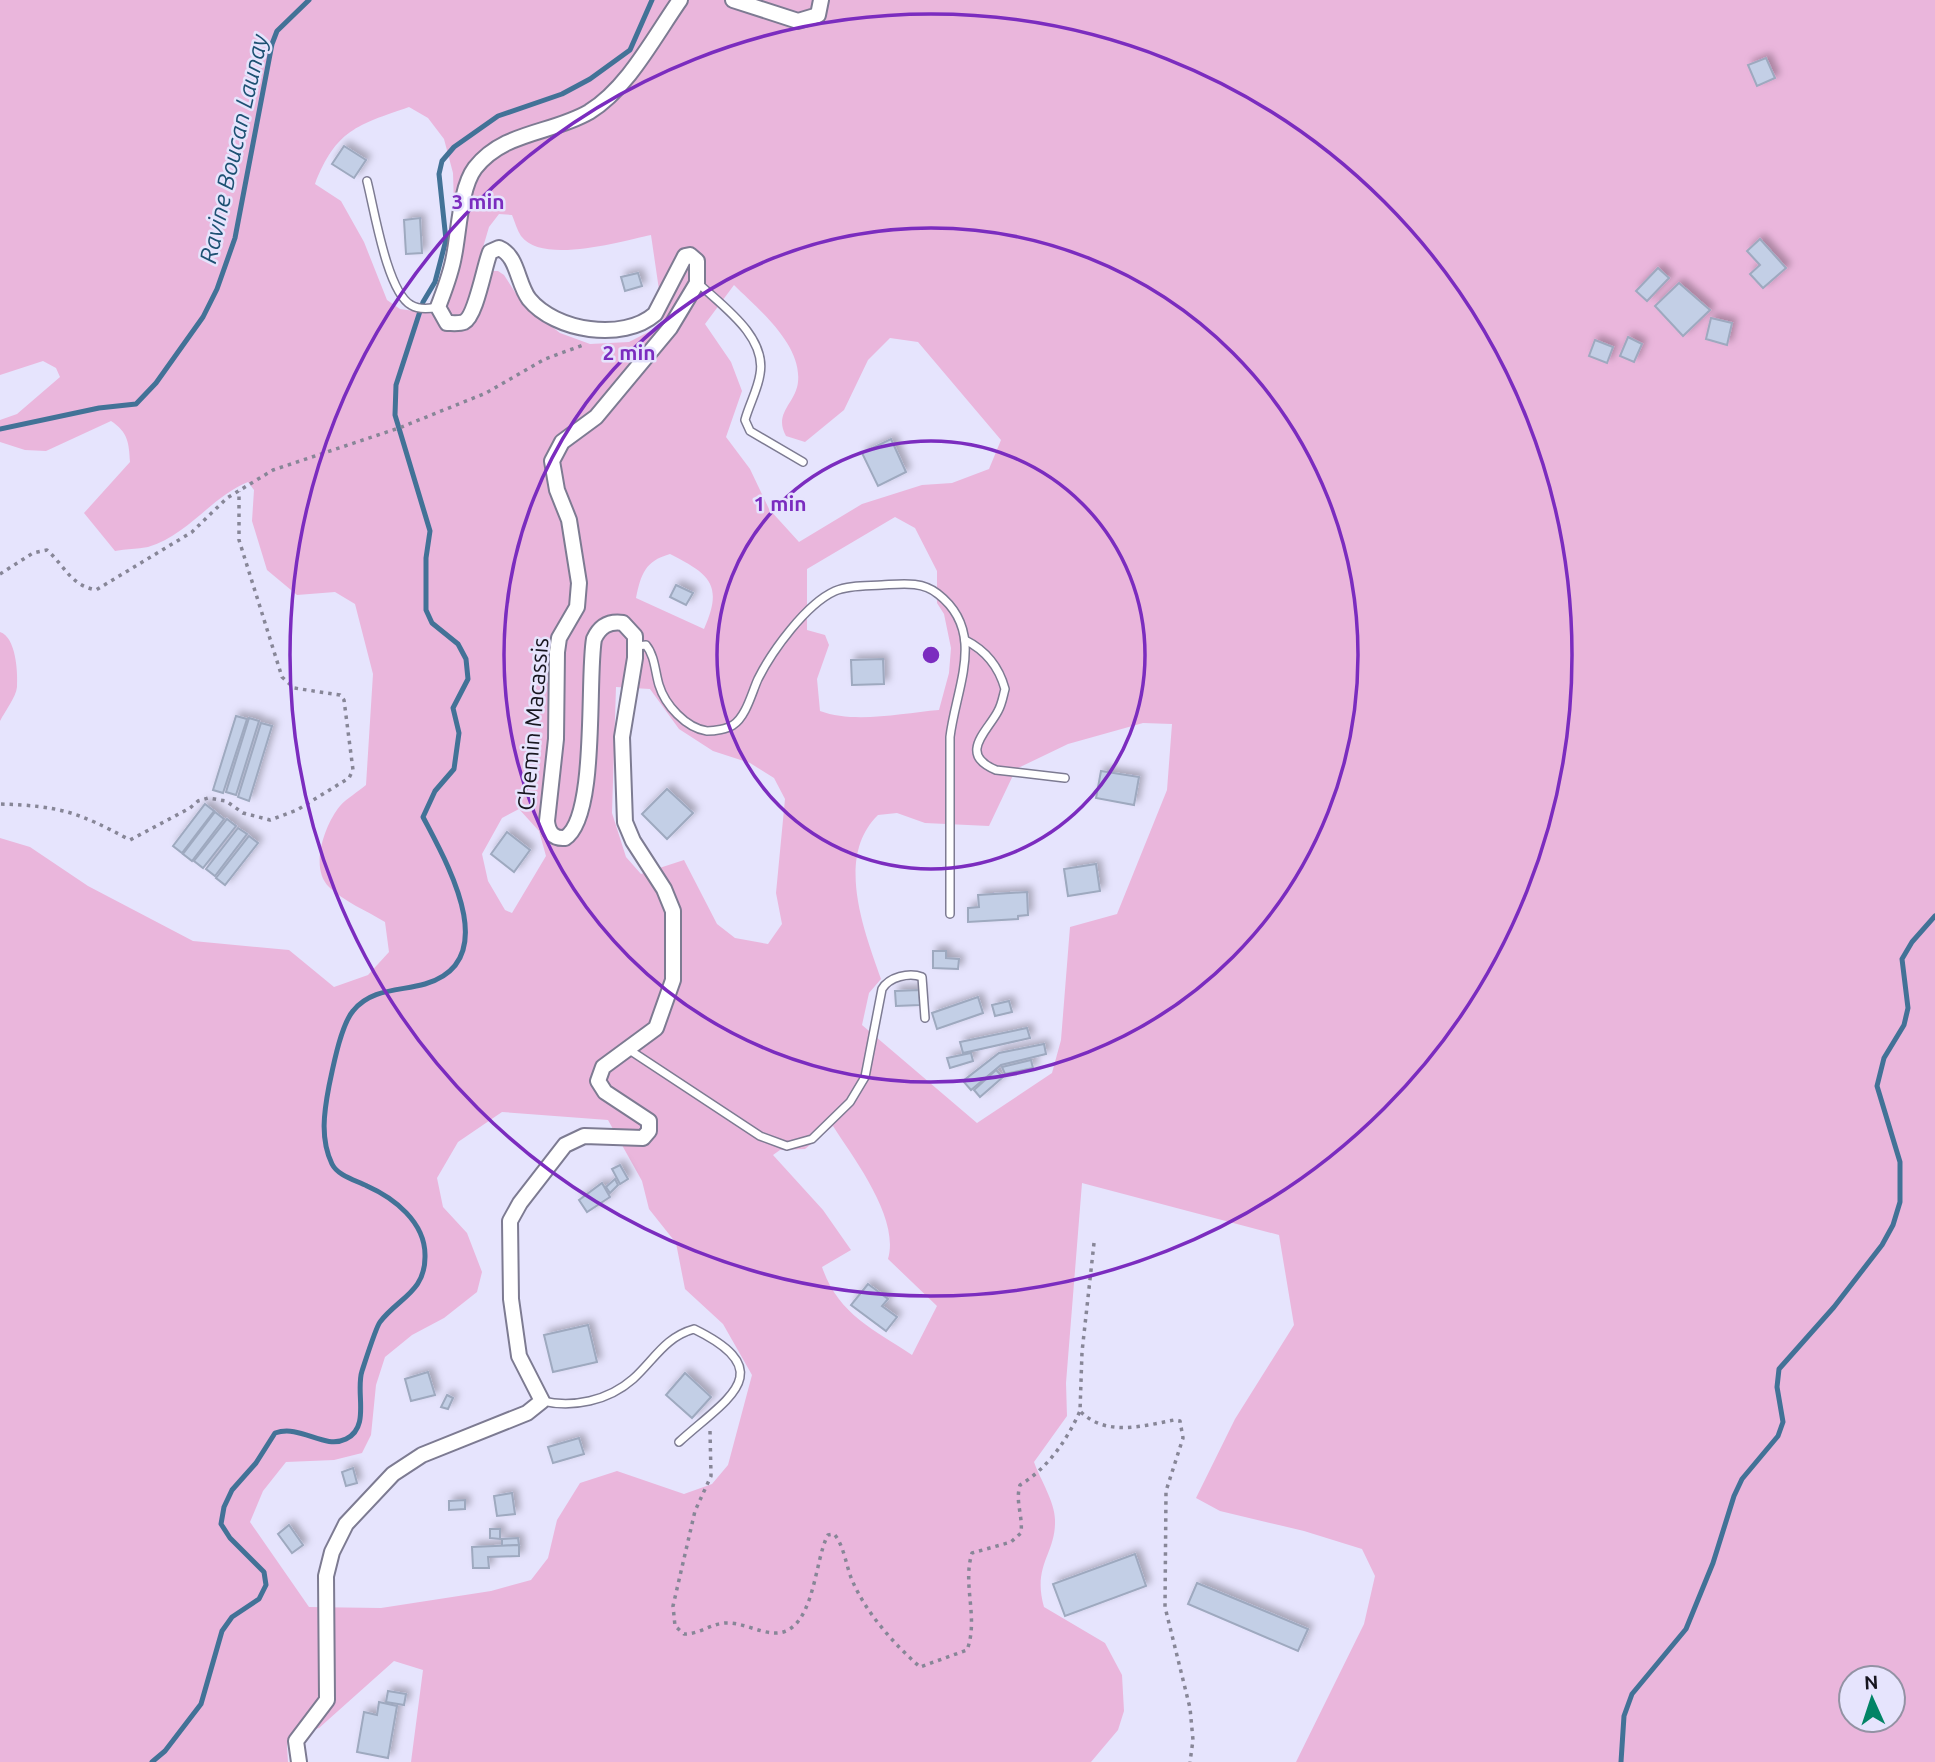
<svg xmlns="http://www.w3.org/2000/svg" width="1935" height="1762" font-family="Ubuntu,sans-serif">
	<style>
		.green { fill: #eab6dc; fill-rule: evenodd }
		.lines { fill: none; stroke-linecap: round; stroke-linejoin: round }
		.stream { stroke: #427297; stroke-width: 5 }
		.building { fill: #c3cfe6; stroke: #9ea9bf; stroke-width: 2; filter: url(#shadow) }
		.service-casing { stroke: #7d7b92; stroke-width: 10 }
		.minor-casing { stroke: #7d7b92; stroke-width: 18 }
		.path { stroke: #878697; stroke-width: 3.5; stroke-dasharray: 3.5 5; stroke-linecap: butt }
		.service { stroke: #fff; stroke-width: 7 }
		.minor { stroke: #fff; stroke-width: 14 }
		.ring { fill: none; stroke: #7b2cbf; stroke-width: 3.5 }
		.labels { text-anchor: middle; stroke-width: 5; stroke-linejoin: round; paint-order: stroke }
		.street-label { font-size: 23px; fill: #17161f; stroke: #e6e4fd }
		.water-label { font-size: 24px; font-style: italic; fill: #1d5173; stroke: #e6e4fd }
		.centre { fill: #7b2cbf; stroke: #e6e4fd; stroke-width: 3.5 }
		.ring-label { font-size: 21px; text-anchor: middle; font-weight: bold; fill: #7b2cbf; stroke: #e6e4fd; stroke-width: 5; stroke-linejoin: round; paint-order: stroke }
	</style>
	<defs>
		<filter id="shadow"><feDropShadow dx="4.5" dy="-4.5" stdDeviation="3.5" flood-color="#0004"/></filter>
	</defs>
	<rect width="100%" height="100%" fill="#e6e4fd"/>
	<g class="green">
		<path d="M 0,0 L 1935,0 L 1935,1762 L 1296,1762 L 1364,1624 L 1375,1576 L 1362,1549 L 1304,1531 L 1220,1511 L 1196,1498 L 1235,1419 L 1294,1325 L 1279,1235 L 1082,1183 L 1066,1383 L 1067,1416 L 1034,1462 C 1040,1479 1055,1502 1055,1520 C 1056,1554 1032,1565 1044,1607 L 1105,1643 L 1122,1675 L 1124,1711 L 1118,1730 L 1091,1762 L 411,1762 L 423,1670 L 394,1661 L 319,1728 L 291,1735 L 287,1746 L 288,1762 L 0,1762 L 0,838 L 30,847 L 88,886 L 193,941 L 289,950 L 334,987 L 368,975 L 389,952 L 385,922 C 367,911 343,901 329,887 C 309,868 325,824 340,806 C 347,798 358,792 366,785 L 373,674 L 355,604 L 335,592 L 297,595 L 267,570 L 252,521 L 254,490 L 248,482 C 211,497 187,536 148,547 C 137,549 126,549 115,551 L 84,513 L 130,462 C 129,443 128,432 111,421 L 46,451 L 25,450 L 0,442 L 0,420 L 17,414 L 60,377 L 56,368 L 43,361 L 0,375 ZM 409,107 L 428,118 L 444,139 L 453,173 L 455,238 L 436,314 L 400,309 L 387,300 L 364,242 L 341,201 L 315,184 C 336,130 357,125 409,107 ZM 499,214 L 512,215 C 515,222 517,230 521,236 C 542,265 622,241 651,235 L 664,324 L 629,342 L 590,344 L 560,333 L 522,303 L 504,275 L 498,271 L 476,271 L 489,227 ZM 734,285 C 758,309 802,344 798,382 C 796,403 773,413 786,436 L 805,442 L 844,410 L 868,360 L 890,338 L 918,342 L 1001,440 L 989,469 L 952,483 L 922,485 L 862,504 L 799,542 L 769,509 L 750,469 L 726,437 L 742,391 L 731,362 L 705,324 ZM 895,517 L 915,528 L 937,571 L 937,603 L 944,614 L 951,648 L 949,673 L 939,710 C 902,713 855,724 820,711 L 817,679 L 829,645 L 825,635 L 807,630 L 807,569 ZM 670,554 C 709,574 724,584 704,629 L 636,598 C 641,574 645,561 670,554 ZM 616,687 L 650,689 L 679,729 L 713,751 L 750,763 L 774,778 L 785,799 L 776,893 L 782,924 L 768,944 L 735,938 L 717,924 L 684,860 L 641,874 L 626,857 L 612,813 ZM 1143,723 L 1172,724 L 1167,790 L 1117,914 L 1070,927 L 1061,1040 L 1052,1073 L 977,1123 L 862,1025 L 869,993 L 881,979 C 864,930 835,857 878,815 L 897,813 L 925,823 L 989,826 L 1016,769 L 1068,744 ZM 519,809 L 539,831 L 546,856 L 512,913 L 505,910 L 488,881 L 482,854 L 502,818 ZM 502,1112 L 608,1120 L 642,1181 L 649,1209 L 676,1243 L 685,1289 L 723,1324 L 752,1375 L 728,1465 L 712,1484 L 684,1494 L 617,1471 L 580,1483 L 557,1520 L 548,1558 L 531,1580 L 491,1591 L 381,1608 L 309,1607 L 250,1522 L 263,1491 L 286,1462 L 334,1460 L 362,1453 L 371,1435 L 376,1385 L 385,1357 L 412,1335 L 444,1318 L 477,1292 L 482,1272 L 467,1233 L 443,1207 L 437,1178 L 458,1142 ZM 833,1126 C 854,1159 900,1218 888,1259 L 937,1306 L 912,1355 C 873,1329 838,1314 822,1267 L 851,1250 L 823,1210 L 773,1155 L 780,1150 L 805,1149 ZM 1851,1678 L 1893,1678 L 1893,1720 L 1851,1720 Z"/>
		<path d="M 0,632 C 16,637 18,672 17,687 C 16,697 5,711 0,721 Z"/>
	</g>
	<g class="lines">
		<g class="stream">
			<polyline points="0,429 99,408 136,404 156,383 203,317 217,289 235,238 272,44 277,31 309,0"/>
			<path d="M 152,1762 L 165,1751 L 201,1704 L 222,1631 L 232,1617 L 259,1599 L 266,1585 L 264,1572 L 230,1538 L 221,1524 L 224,1507 L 232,1490 L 256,1463 L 275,1433 C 301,1424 324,1450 346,1439 C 371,1427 355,1392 362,1371 C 365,1362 376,1327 380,1322 C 398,1298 426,1292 425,1255 C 425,1222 394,1198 367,1186 C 355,1180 338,1176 332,1164 C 320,1139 324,1112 329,1086 C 333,1067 341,1025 353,1011 C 371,988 401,991 425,984 C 504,961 447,863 423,817 L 435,791 L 454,769 L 459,733 L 453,708 L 468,679 L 466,659 L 458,644 L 432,623 L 426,610 L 426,558 L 430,531 L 395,415 L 396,385 L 423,302 L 435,282 L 446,240 L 439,174 L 442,161 L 454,147 L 498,116 L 562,94 L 590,79 L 630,50 L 652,0"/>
			<polyline points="1621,1762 1624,1716 1632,1694 1686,1629 1713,1563 1734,1496 1742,1479 1778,1436 1783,1422 1777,1387 1779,1369 1834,1307 1882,1245 1893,1225 1900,1202 1900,1162 1877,1086 1884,1058 1904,1025 1908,1008 1902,959 1912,942 1935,916"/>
		</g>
	</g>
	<g class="building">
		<polygon points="1766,58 1775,78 1757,86 1748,65"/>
		<polygon points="344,146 366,160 354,178 332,164"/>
		<polygon points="420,218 422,253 406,254 404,220"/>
		<polygon points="1760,239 1786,268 1763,288 1750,274 1760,265 1747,251"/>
		<polygon points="1658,268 1669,278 1647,301 1636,291"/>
		<polygon points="638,273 642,286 625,291 621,277"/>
		<polygon points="1679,283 1710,310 1683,336 1655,306"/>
		<polygon points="1711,318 1732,323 1727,345 1706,339"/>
		<polygon points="1628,337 1642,344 1634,362 1620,356"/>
		<polygon points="1595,340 1613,347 1607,363 1589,356"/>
		<polygon points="891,439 906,472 878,486 862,453"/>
		<polygon points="676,585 693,593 686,605 670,597"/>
		<polygon points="883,659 884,684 852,685 851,660"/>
		<polygon points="236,716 247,719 223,793 213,790"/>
		<polygon points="249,718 259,721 236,795 226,792"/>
		<polygon points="261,723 272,726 249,801 238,797"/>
		<polygon points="1101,771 1139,777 1134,805 1096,798"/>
		<polygon points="667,789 693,813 667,839 642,814"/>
		<polygon points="205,804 214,811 182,853 173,846"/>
		<polygon points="215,812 224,819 192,861 183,854"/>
		<polygon points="227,819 236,826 203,868 194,861"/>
		<polygon points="238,828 247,834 215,876 206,869"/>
		<polygon points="507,832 530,850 514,872 491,854"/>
		<polygon points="249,836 258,843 225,885 216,878"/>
		<polygon points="1096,864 1100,891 1068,896 1064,869"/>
		<polygon points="1027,892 1028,915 1018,916 1018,919 968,922 968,908 979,907 978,895"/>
		<polygon points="933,951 946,951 946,958 959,959 958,969 933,968"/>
		<polygon points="919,990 920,1005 896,1006 895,991"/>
		<polygon points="978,997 983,1013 937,1029 932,1013"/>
		<polygon points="1009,1001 1012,1012 995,1016 992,1005"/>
		<polygon points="1027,1028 1030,1038 963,1053 960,1042"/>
		<polygon points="1044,1044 1046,1054 1001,1065 971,1090 963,1081 999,1053"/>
		<polygon points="971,1053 973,1061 950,1068 947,1058"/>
		<polygon points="1031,1060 1033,1068 1005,1074 1002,1067"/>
		<polygon points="996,1070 1003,1077 980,1097 974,1090"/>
		<polygon points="620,1165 628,1179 620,1184 612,1169"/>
		<polygon points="615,1179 618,1185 610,1193 606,1187"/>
		<polygon points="602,1183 610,1197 587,1212 579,1200"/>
		<polygon points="868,1284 888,1299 882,1306 897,1317 886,1331 851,1305"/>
		<polygon points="588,1325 597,1362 553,1372 544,1335"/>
		<polygon points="428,1372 435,1395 411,1401 405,1379"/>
		<polygon points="685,1373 711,1397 692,1418 666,1395"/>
		<polygon points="447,1395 453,1398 448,1409 441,1407"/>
		<polygon points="579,1438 584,1454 553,1463 548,1447"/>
		<polygon points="353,1468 357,1483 346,1486 342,1472"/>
		<polygon points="512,1493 515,1514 497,1516 494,1496"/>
		<polygon points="465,1500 465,1509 449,1510 449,1501"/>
		<polygon points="289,1525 303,1545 292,1553 278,1534"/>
		<polygon points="490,1529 500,1529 500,1539 490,1538"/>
		<polygon points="518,1538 519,1545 502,1546 502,1539"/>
		<polygon points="519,1545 519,1556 488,1557 489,1568 473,1568 472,1547"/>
		<polygon points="1135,1554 1146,1586 1065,1616 1053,1584"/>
		<polygon points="1197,1583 1308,1629 1298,1651 1188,1604"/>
		<polygon points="388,1691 406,1694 404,1705 386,1702"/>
		<polygon points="379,1702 397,1706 388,1758 357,1752 364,1712 377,1715"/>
	</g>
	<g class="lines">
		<g class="service-casing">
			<g id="service">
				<path d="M 367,181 C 374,208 387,292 411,305 C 419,310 429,309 438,307"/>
				<path d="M 698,283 C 721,305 767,336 760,374 C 758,389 749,405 745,420 L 750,431 L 803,462"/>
				<path d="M 965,640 C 985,650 999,667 1005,689 C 1003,696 1002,704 998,711 C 988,731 957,754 996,770 L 1065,778"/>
				<path d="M 636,646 L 646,645 C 655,656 655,672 659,685 C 665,705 686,728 707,731 C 715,731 727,729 733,725 C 746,717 752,692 758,679 C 772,651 806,604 835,591 C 849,585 867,586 882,585 C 902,584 922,581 938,594 C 987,632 956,687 950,737 L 950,914"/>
				<path d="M 628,1049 L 760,1136 L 787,1146 L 812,1139 L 850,1102 L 865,1077 L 882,989 C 889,977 909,972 922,977 L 925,1018"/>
				<path d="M 542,1401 C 573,1408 608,1401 633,1379 C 654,1360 665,1337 694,1329 C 782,1372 726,1399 679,1442"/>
			</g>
		</g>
		<g class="minor-casing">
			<g id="minor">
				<polyline points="733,0 798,21 818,15 821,0"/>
				<path d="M 299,1762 L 296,1741 L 327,1700 L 326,1576 L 332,1552 L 346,1524 L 393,1474 L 422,1455 L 527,1413 L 542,1401 L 519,1356 L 511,1299 L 510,1221 L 520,1203 L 565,1145 L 584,1136 L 643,1138 L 649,1131 L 649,1121 L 605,1092 L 598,1081 L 603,1067 L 656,1028 L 673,980 L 673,911 L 664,889 L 633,841 L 625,822 L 622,737 L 635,658 L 635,636 L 623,623 C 609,621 600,626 594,639 C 587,677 598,818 565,838 C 553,839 548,832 547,821 L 556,739 L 557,652 L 559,638 L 577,607 L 579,583 L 569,520 L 557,490 L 552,461 L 562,442 L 596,417 L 670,328 L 697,283 L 697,261 L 690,255 L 685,256 L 655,314 C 623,342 555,331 529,299 C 517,283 518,256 499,248 L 490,252 C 484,267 476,316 464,322 C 459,324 452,323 447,323 L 438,307 C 444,291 451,274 454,256 C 459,232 460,188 475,168 C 504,131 551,134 589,112 C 628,88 654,37 680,0"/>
			</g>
		</g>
		<g class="path">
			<path d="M 0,574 L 33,553 L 47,550 C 65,566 70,585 96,590 L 192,532 L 227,498 L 273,470 L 399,428 L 486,393 L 545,359 L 586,344"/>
			<path d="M 1,804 C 60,806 78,812 130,840 L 190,808 L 198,801 L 208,798 L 226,801 L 243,813 L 270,820 L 297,810 L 349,778 L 353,770 L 344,700 L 340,695 L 294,688 L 282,677 L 239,540 L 239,491"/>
			<path d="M 1094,1243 L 1082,1352 L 1080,1411 C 1105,1437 1143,1426 1174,1420 L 1180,1421 L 1183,1438 L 1166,1491 L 1165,1607 L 1190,1708 L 1193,1740 L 1190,1762"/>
			<path d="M 710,1431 L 711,1476 L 695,1511 L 673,1606 L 675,1626 L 684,1634 C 700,1634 710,1624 725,1623 C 741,1622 758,1632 773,1633 C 815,1636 814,1559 828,1535 L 834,1534 C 844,1545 846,1566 852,1580 C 866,1613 894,1644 920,1667 L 967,1650 C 979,1618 962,1585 972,1553 L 1011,1542 L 1021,1533 C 1023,1515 1015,1502 1020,1485 C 1048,1468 1067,1440 1080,1411"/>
		</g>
		<use href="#service" class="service"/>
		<use href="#minor" class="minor"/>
	</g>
	<g class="ring">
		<circle cx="931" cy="655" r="214"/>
		<circle cx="931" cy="655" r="427"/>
		<circle cx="931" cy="655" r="641"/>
	</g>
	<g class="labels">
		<g class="street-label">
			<text transform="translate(533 724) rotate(-85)" y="8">Chemin Macassis</text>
		</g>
		<g class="water-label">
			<text transform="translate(234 149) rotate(-77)" y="8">Ravine Boucan Launay</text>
		</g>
	</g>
	<circle cx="931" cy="655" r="10" class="centre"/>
	<g class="ring-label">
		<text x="478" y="209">3 min</text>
		<text x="629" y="360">2 min</text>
		<text x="780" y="511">1 min</text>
	</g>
	<g transform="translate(1872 1699) rotate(357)"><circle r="33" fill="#e6e4fd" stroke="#9392a4" stroke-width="2"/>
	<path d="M0-5L12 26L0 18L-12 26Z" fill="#028466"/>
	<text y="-10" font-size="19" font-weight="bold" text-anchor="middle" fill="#17161f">N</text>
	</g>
</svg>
